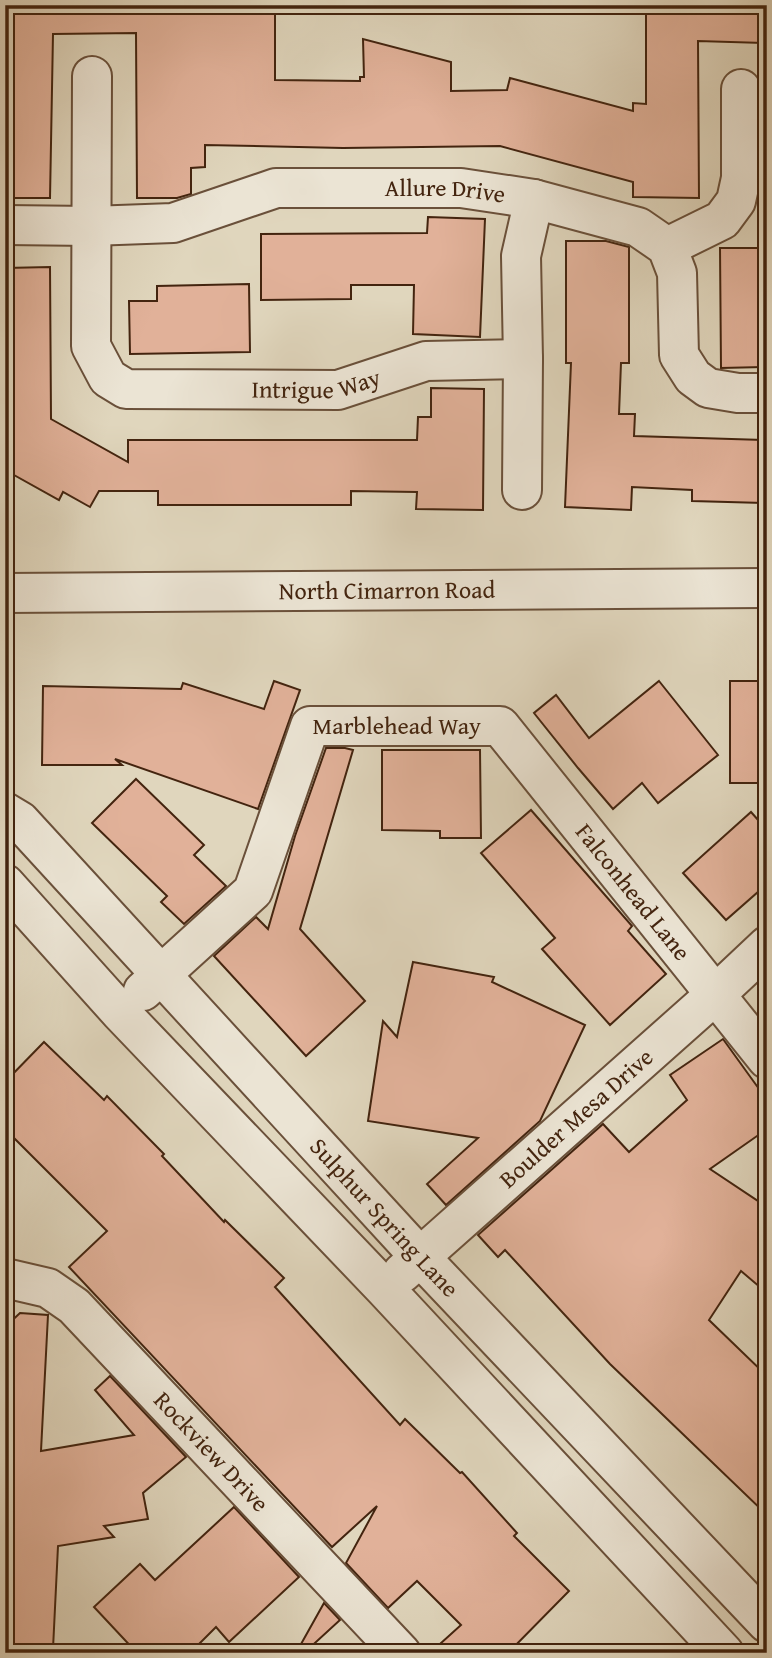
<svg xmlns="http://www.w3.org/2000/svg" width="772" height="1658" font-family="'Gentium Book Plus',serif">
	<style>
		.building { fill: #e1b199; stroke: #43240f; stroke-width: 2 }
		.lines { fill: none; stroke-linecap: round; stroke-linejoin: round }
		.minor-casing { stroke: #6a503a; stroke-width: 42 }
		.minor { stroke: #ebe4d4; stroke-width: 38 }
		.labels { text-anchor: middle; stroke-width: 7; stroke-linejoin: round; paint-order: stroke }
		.street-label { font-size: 24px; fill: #43240f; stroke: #ebe4d4 }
	</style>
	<rect width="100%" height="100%" fill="#e0d6bd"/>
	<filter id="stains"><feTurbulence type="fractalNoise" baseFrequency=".00286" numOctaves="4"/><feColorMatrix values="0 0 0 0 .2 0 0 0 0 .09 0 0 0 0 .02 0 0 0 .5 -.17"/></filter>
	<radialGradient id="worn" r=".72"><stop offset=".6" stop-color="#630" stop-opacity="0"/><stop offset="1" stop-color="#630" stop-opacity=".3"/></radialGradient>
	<g class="building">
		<polygon points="5,5 275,5 275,80 360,81 360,77 364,77 363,39 451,62 451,91 507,90 510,78 633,111 633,103 646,104 646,5 767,5 767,43 698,41 699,198 633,197 633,182 500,146 343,148 205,145 205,167 191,168 191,194 177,198 137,198 136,33 53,34 50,198 5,198"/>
		<polygon points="428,217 485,219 480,337 413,334 414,285 351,285 351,299 261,300 261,234 427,233"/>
		<polygon points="566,241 606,241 629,247 629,363 621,363 619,414 635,414 634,436 767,440 767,503 692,501 692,490 632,487 631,510 565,507 571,363 566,363"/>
		<polygon points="720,248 767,248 767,367 721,368"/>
		<polygon points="50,267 51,419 128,462 128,440 417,440 418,417 431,417 431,388 484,389 483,510 416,509 417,492 351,491 351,505 158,505 158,491 99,491 90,507 63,492 59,500 5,470 5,268"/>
		<polygon points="249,284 250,352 130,354 129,301 157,301 157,286"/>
		<polygon points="274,681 300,690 258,809 115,759 122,765 42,765 43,686 181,689 183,683 264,709"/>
		<polygon points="659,681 718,755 658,803 642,783 613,809 578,768 534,713 556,695 589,738"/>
		<rect x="730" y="681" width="37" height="102"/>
		<polygon points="326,748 345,748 353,750 300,929 365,1001 306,1056 214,956 256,917 268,929 295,836"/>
		<polygon points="382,750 480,750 481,838 440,838 440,831 382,830"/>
		<polygon points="136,779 204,845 194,855 226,886 184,924 161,902 167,896 92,823"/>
		<polygon points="531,810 632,926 628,931 666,974 610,1025 542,949 555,938 481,853"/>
		<polygon points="751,812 767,830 767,884 726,920 683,873"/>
		<polygon points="413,962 494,977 492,982 585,1025 540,1121 446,1205 427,1184 478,1138 368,1121 383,1021 397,1037"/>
		<polygon points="723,1039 767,1100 767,1129 710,1169 767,1207 767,1293 741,1271 709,1320 767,1376 767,1515 610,1364 505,1250 498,1257 478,1235 603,1124 629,1152 687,1100 670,1075"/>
		<polygon points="44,1042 104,1100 107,1096 164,1154 162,1156 224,1222 225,1220 284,1278 275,1287 400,1425 405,1419 460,1473 462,1472 517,1533 514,1536 569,1591 508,1653 430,1653 461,1625 417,1581 388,1608 346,1563 377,1506 332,1547 69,1267 107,1231 5,1129 5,1082"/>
		<polygon points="20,1313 48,1315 41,1451 134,1435 95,1390 110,1376 186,1457 143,1493 148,1519 104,1526 114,1537 58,1546 53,1649 36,1647 36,1653 5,1653 5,1327"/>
		<polygon points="234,1507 299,1577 229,1642 216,1627 190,1653 137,1653 94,1607 140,1564 155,1580"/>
		<polygon points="324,1603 340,1620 304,1653 296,1653"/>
	</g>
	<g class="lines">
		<g class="minor-casing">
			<g id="minor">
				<path id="s1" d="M 92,76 L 91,346 L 108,378 L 126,389 L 338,390 L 426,361 L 523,359"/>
				<path id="s2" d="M 5,225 L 91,226 L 173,223 L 276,188 L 461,188 L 534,199 L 638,227 L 667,247 L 677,273 L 679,355 L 693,377 L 708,388 L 738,393 L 767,393"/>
				<polyline points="667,247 722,220 736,201 741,178 741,89"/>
				<polyline points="522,490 523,359 521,256 534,199"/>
				<path id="s3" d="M 5,593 L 767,588"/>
				<path id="s4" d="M 5,812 L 20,821 L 420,1257 L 767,1623"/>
				<polyline points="5,884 120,1012 385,1289 724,1653"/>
				<path id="s5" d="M 143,991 L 253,891 L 310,726 L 500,726 L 767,1059"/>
				<path id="s6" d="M 402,1273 L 716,994 L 767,946"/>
				<path id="s7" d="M 5,1278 L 48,1288 L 74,1306 L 401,1653"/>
			</g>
		</g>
		<use href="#minor" class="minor"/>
	</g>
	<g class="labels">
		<g class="street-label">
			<text dy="8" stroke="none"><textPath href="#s2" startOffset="446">Allure Drive</textPath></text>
			<text dy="8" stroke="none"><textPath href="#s1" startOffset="518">Intrigue Way</textPath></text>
			<text dy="8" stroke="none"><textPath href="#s3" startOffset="382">North Cimarron Road</textPath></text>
			<text dy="8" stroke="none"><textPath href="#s5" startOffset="410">Marblehead Way</textPath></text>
			<text dy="8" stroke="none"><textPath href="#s5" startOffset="726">Falconhead Lane</textPath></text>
			<text dy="8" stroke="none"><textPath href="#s6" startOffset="233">Boulder Mesa Drive</textPath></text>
			<text dy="8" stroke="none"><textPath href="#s4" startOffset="556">Sulphur Spring Lane</textPath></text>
			<text dy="8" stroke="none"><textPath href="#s7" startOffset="276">Rockview Drive</textPath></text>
		</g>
	</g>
	<rect width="772" height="1658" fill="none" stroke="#e0d6bd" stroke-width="28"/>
	<rect x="7" y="7" width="758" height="1644" fill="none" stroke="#43240f" stroke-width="3.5"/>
	<rect x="14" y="14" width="744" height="1630" fill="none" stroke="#43240f" stroke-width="2"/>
	<rect width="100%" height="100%" filter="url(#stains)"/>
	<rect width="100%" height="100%" fill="url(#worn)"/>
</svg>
